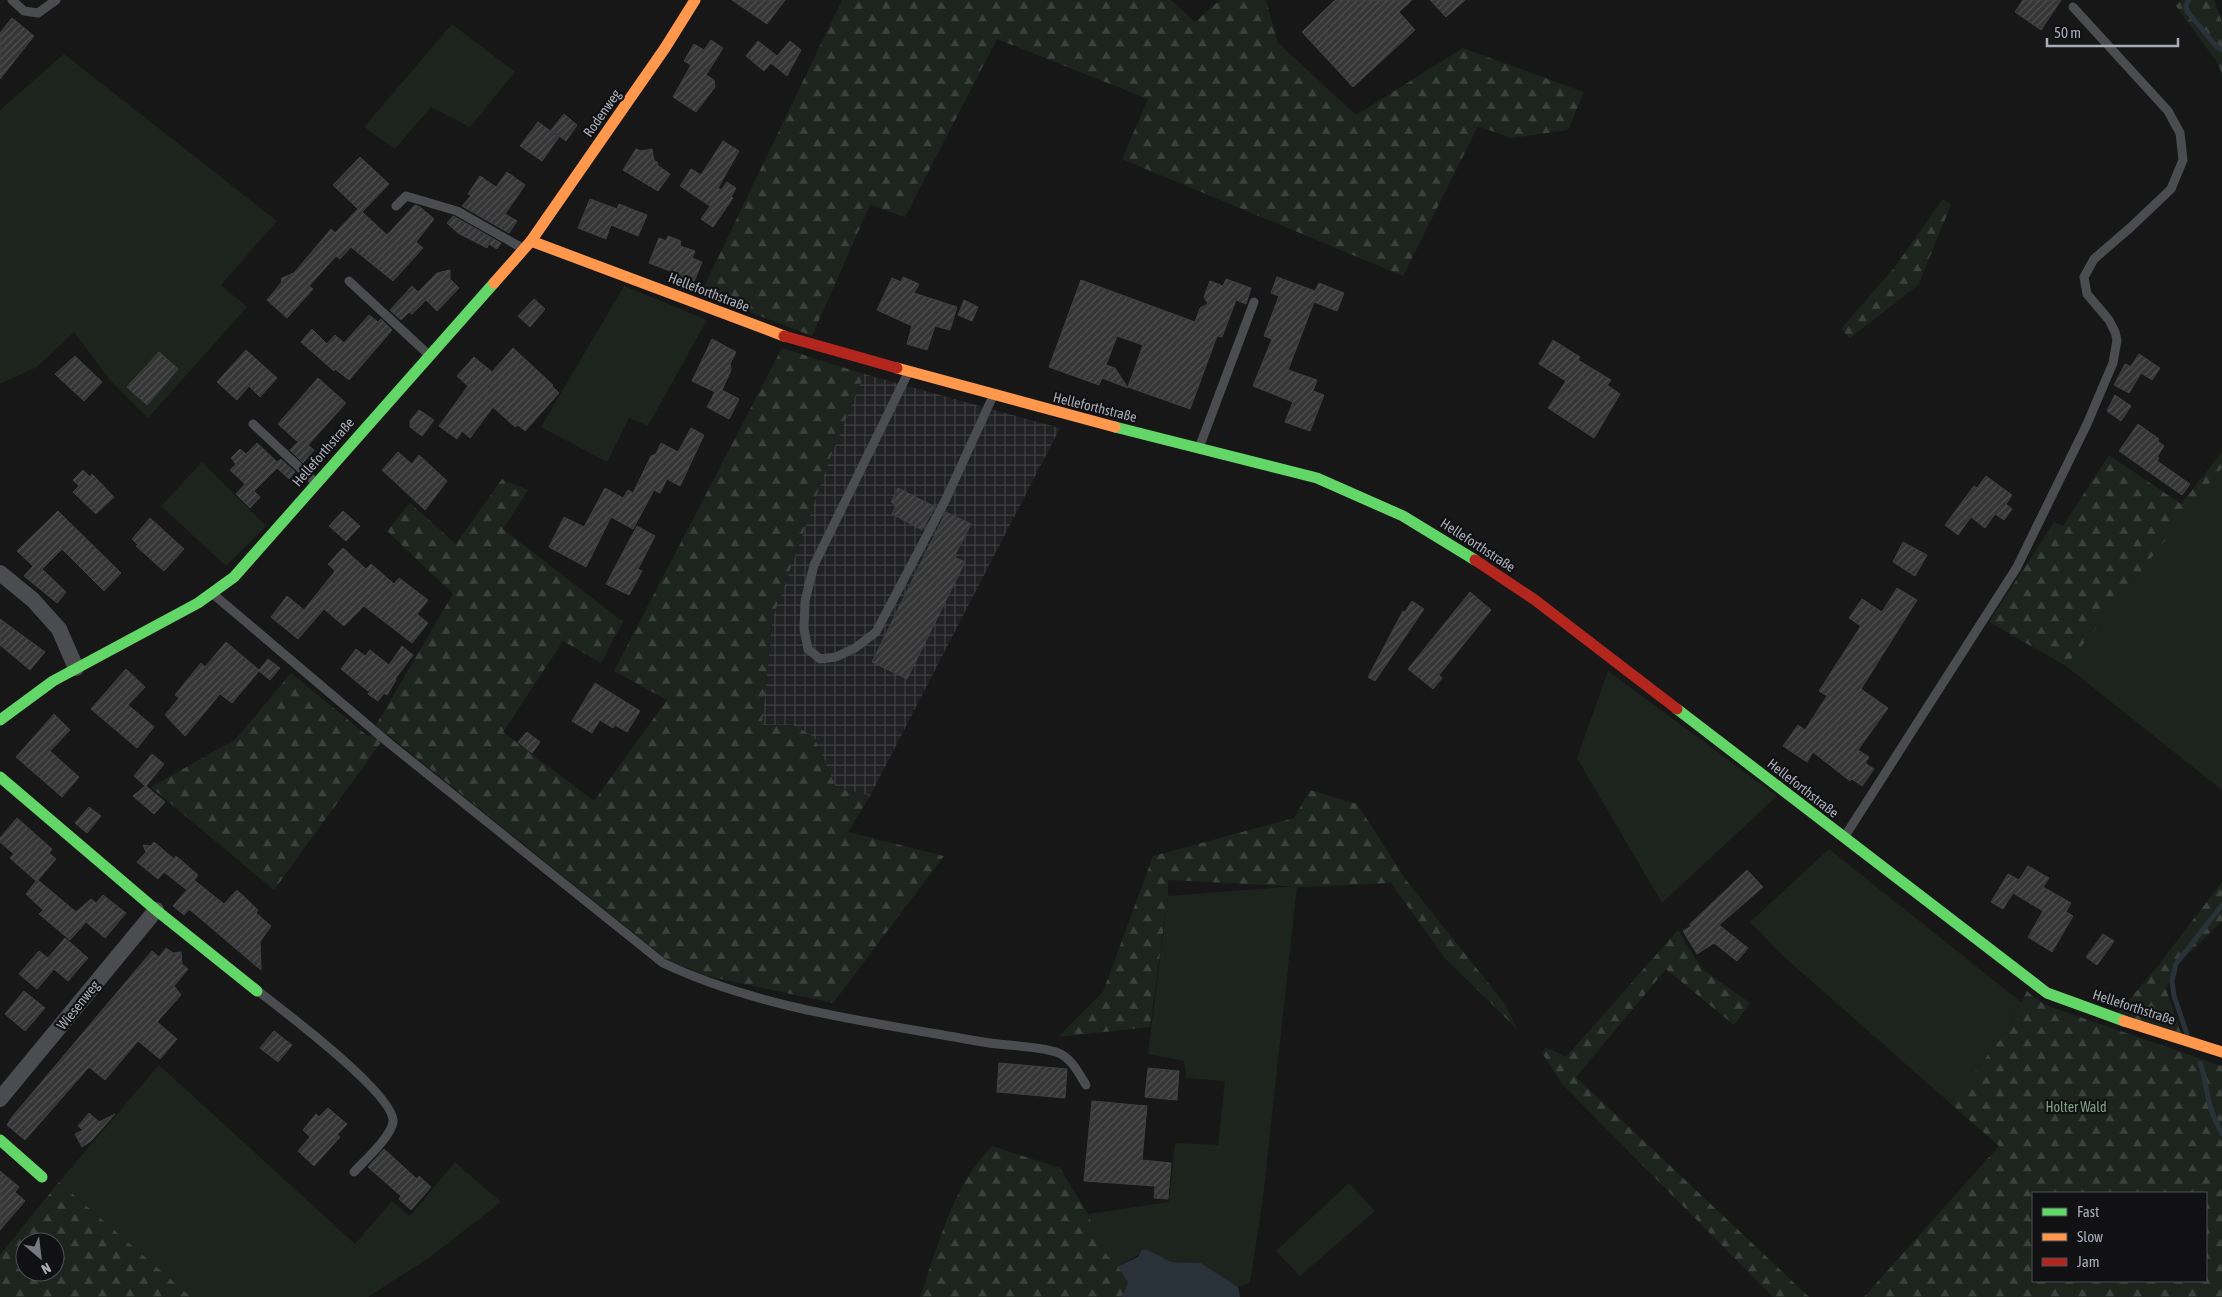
<svg xmlns="http://www.w3.org/2000/svg" width="2222" height="1297" font-family="'Asap Condensed',sans-serif">
	<style>
		.industrial { fill: url(#industrial-grid) }
		.grass { fill: #1d241e }
		.forest { fill: url(#forest-firs); fill-rule: evenodd }
		.water { fill: #2a3239 }
		.lines { fill: none; stroke-linecap: round; stroke-linejoin: round }
		.stream { stroke: #2a3239; stroke-width: 5 }
		.building { fill: url(#building-hatch); stroke: #3f4043 }
		.lane { stroke: #4b4c50; stroke-width: 9 }
		.street { stroke: #4b4c50; stroke-width: 16 }
		.fast { stroke: #63d668; stroke-width: 11 }
		.slow { stroke: #ff974d; stroke-width: 11 }
		.jam { stroke: #b3261e; stroke-width: 11 }
		.labels { text-anchor: middle; stroke-width: 4.5; stroke-linejoin: round; paint-order: stroke }
		.street-label { font-size: 14px; fill: #a8adb8; stroke: #111113 }
		.park-label { font-size: 14px; fill: #7fa381; stroke: #111113 }
	</style>
	<defs>
		<pattern id="industrial-grid" width="8" height="8" patternUnits="userSpaceOnUse" patternTransform="scale(1.25)"><rect width="8" height="8" fill="#212123"/><path d="M0 4h8M4 0v8" fill="none" stroke="#3e3f41"/></pattern>
		<pattern id="forest-firs" width="22" height="20" patternUnits="userSpaceOnUse" patternTransform="scale(1.25)"><rect width="22" height="20" fill="#1d241e"/><path d="M5 1l3.5 6h-7zM16 11l3.5 6h-7z" fill="#3b413d"/></pattern>
		<pattern id="building-hatch" width="6" height="6" patternUnits="userSpaceOnUse" patternTransform="scale(1.25)"><rect width="6" height="6" fill="#353536"/><path d="M-1 1l2-2M0 6l6-6M5 7l2-2" fill="none" stroke="#4f5051"/></pattern>
	</defs>
	<rect width="100%" height="100%" fill="#171717"/>
	<polygon class="industrial" points="864,374 1060,428 870,796 836,787 814,737 762,725 772,620 830,458"/>
	<g class="grass">
		<polygon points="452,24 515,72 470,127 431,107 395,149 364,127"/>
		<polygon points="64,54 277,221 221,285 247,307 148,418 110,380 74,332 37,367 0,384 0,110"/>
		<polygon points="624,286 707,320 648,426 629,418 607,462 541,427"/>
		<polygon points="202,462 266,526 226,566 161,506"/>
		<polygon points="2222,468 2222,790 2066,666"/>
		<polygon points="1608,671 1777,796 1662,903 1577,758"/>
		<polygon points="1829,849 2021,1002 2006,1032 1950,1103 1783,956 1750,922"/>
		<polygon points="1297,886 1263,1198 1250,1283 1238,1287 1201,1263 1171,1262 1148,1250 1118,1266 1101,1249 1088,1214 1169,1202 1175,1143 1218,1145 1225,1081 1186,1078 1184,1061 1148,1054 1168,896"/>
		<polygon points="159,1065 355,1244 392,1201 410,1216 455,1162 501,1202 430,1257 368,1297 191,1297 59,1182"/>
		<polygon points="1349,1183 1375,1211 1300,1276 1276,1251"/>
	</g>
	<g class="forest">
		<polygon points="842,0 1171,0 1195,22 1220,0 1266,0 1278,43 1356,115 1463,48 1584,92 1568,130 1511,138 1478,126 1403,276 1122,159 1148,99 997,39 905,217 870,205 812,336 701,293"/>
		<polygon points="2181,0 2214,0 2222,22 2222,77 2219,65 2176,6"/>
		<polygon points="1943,199 1951,205 1918,285 1850,338 1841,329 1894,268"/>
		<polygon points="782,348 864,374 830,458 772,620 762,725 793,725 814,737 836,787 870,796 848,832 944,856 833,1003 707,976 666,959 387,734 274,890 151,787 236,739 291,673 369,737 453,594 387,531 410,503 456,544 502,479 528,490 503,529 623,622 601,663 563,641 503,732 594,801 667,700 614,671"/>
		<polygon points="2222,452 2222,468 2066,666 1989,622 2054,522 2063,526 2109,455 2181,504"/>
		<polygon points="1310,790 1357,804 1406,880 1505,1004 1517,1029 1444,957 1391,883 1307,887 1168,880 1168,896 1150,1027 1058,1037 1103,992 1153,856 1294,818"/>
		<polygon points="2222,882 2222,921 2177,965 2166,989 2181,1033 2117,1014 2157,967"/>
		<polygon points="1678,930 1702,969 1750,1003 1734,1025 1666,969 1576,1077 1809,1297 1773,1297 1562,1084 1542,1053 1546,1047 1566,1057"/>
		<path d="M 2027,991 L 2045,1005 L 2222,1066 L 2222,1297 L 1864,1297 L 1999,1146 L 1950,1103 L 2006,1032 ZM 2033,1193 L 2206,1193 L 2206,1281 L 2033,1281 Z"/>
		<path d="M 992,1146 L 1060,1168 L 1088,1214 L 1101,1249 L 1118,1266 L 1128,1283 L 1122,1297 L 920,1297 C 938,1246 953,1185 992,1146 Z"/>
		<path d="M 59,1182 L 191,1297 L 0,1297 L 0,1255 ZM 25,1242 L 55,1242 L 55,1272 L 25,1272 Z"/>
	</g>
	<polygon class="water" points="1142,1250 1148,1250 1171,1262 1201,1263 1238,1287 1240,1297 1122,1297 1128,1283 1118,1266 1138,1257"/>
	<g class="lines">
		<g class="stream">
			<polyline points="2189,0 2186,5 2187,11 2216,46 2222,50"/>
			<polyline points="2187,1034 2174,996 2172,981 2176,964 2222,905"/>
			<path d="M 2200,1063 C 2205,1075 2205,1085 2208,1097 C 2210,1110 2216,1122 2222,1134"/>
		</g>
	</g>
	<g class="building">
		<polygon points="732,0 785,0 767,24"/>
		<polygon points="1335,0 1412,0 1399,12 1415,30 1353,87 1302,32"/>
		<polygon points="1430,0 1465,0 1446,17"/>
		<polygon points="2023,0 2061,0 2041,30 2015,12"/>
		<polygon points="12,18 34,36 0,79 0,33"/>
		<polygon points="711,40 723,48 706,75 714,80 715,87 696,112 673,97 691,65 684,61 694,44 704,50"/>
		<polygon points="758,41 777,56 764,71 746,56"/>
		<polygon points="790,41 801,50 787,76 771,63"/>
		<polygon points="564,114 577,125 566,141 551,130"/>
		<polygon points="538,122 559,137 542,161 520,146"/>
		<polygon points="723,141 739,151 718,188 721,190 727,182 736,188 731,197 733,198 713,227 701,219 710,206 680,186 691,169 701,175"/>
		<polygon points="636,149 641,151 652,149 654,160 658,163 657,165 670,174 658,191 623,170"/>
		<polygon points="360,157 389,184 362,212 387,235 415,205 420,207 434,219 416,242 423,248 393,281 351,247 340,259 336,256 309,286 313,289 287,318 267,300 281,283 282,278 294,273 331,229 335,233 358,209 333,185"/>
		<polygon points="507,172 525,185 505,214 517,221 509,233 462,206 471,196 468,194 480,176 496,187"/>
		<polygon points="590,199 617,209 619,204 647,215 638,236 611,225 606,239 578,228"/>
		<polygon points="453,216 455,217 501,243 497,249 489,244 487,248 458,233 447,223"/>
		<polygon points="668,236 681,241 680,246 695,251 692,258 702,262 693,284 676,277 678,274 649,263 659,238 666,241"/>
		<polygon points="450,270 450,279 459,288 437,311 426,300 412,314 409,312 401,320 390,310 412,286 418,292 437,273"/>
		<polygon points="903,277 919,284 914,293 957,307 950,330 935,326 927,350 907,344 912,326 877,310 892,278 901,282"/>
		<polygon points="1277,277 1315,291 1319,283 1344,293 1337,311 1314,302 1288,370 1317,380 1313,391 1324,395 1310,431 1285,422 1293,402 1253,386 1272,339 1264,336 1279,296 1271,293"/>
		<polygon points="1226,279 1251,288 1246,304 1236,300 1222,337 1217,336 1190,409 1128,387 1143,345 1117,336 1106,365 1115,368 1128,388 1102,378 1099,385 1049,367 1081,280 1195,322 1200,308 1208,304 1204,297 1210,281 1223,286"/>
		<polygon points="534,299 545,309 530,327 518,316"/>
		<polygon points="964,300 978,307 972,321 958,315"/>
		<polygon points="369,315 378,322 381,319 392,330 349,380 335,369 334,371 301,342 312,329 327,344 335,335 344,343"/>
		<polygon points="712,339 736,352 730,364 731,370 722,390 739,399 729,419 707,407 715,392 692,381"/>
		<polygon points="1553,340 1580,357 1578,360 1611,380 1607,385 1620,394 1594,438 1548,408 1566,381 1539,364"/>
		<polygon points="513,348 553,385 552,386 559,393 525,431 518,425 515,427 493,407 470,438 462,431 457,439 439,426 468,386 457,376 474,357 492,372"/>
		<polygon points="246,350 277,378 260,397 249,386 237,400 217,382"/>
		<polygon points="159,352 178,369 147,405 127,387"/>
		<polygon points="2139,354 2160,368 2152,380 2141,373 2129,393 2114,385 2125,364 2134,368 2131,366"/>
		<polygon points="75,356 102,382 84,401 55,374"/>
		<polygon points="318,378 346,403 308,445 314,450 303,463 290,450 298,442 278,424"/>
		<polygon points="2115,395 2131,406 2121,421 2107,411"/>
		<polygon points="419,410 434,420 422,436 410,427 410,421"/>
		<polygon points="2138,424 2159,439 2158,441 2164,446 2157,457 2159,458 2157,461 2190,484 2182,495 2119,451"/>
		<polygon points="691,428 704,435 680,486 667,479 660,493 654,490 633,529 611,517 586,567 549,547 564,517 584,527 605,488 623,498 628,490 633,493 651,456 656,454 661,443 678,452"/>
		<polygon points="257,443 277,462 281,459 295,472 289,479 277,468 254,491 260,497 250,508 236,494 245,484 230,470 236,464 231,458 240,449 246,454"/>
		<polygon points="398,452 412,464 419,455 447,481 425,510 382,470"/>
		<polygon points="83,470 90,477 92,474 114,497 96,514 73,492 79,486 73,480"/>
		<polygon points="1986,476 2012,495 2006,504 2012,509 2004,520 1995,514 1985,528 1971,517 1958,535 1945,525 1974,486 1977,488"/>
		<polygon points="898,488 935,507 922,530 892,514 896,505 891,502"/>
		<polygon points="58,511 121,573 104,591 62,549 42,569 66,592 57,603 24,576 33,566 17,551"/>
		<polygon points="343,511 360,526 346,541 329,526"/>
		<polygon points="946,512 971,524 954,557 965,562 907,679 872,662"/>
		<polygon points="150,518 184,549 164,571 136,546 138,545 132,539"/>
		<polygon points="637,526 655,536 638,569 642,571 629,595 606,584"/>
		<polygon points="1903,542 1927,555 1915,576 1893,562"/>
		<polygon points="343,548 366,569 371,564 394,584 399,578 428,600 417,614 428,623 412,643 364,606 344,626 324,609 298,639 271,617 287,596 304,610 335,571 328,564"/>
		<polygon points="1897,588 1917,600 1861,689 1888,708 1858,750 1869,757 1865,763 1874,769 1862,786 1852,779 1850,781 1813,752 1807,762 1783,746 1798,725 1805,730 1827,696 1819,691 1861,626 1849,618 1862,599 1882,612"/>
		<polygon points="1470,592 1491,610 1439,675 1442,678 1433,689 1408,669"/>
		<polygon points="1412,601 1424,609 1375,681 1368,677 1403,611 1405,612"/>
		<polygon points="0,619 45,652 30,670 0,645"/>
		<polygon points="226,642 259,670 268,659 280,668 270,680 259,671 232,703 220,694 185,736 165,715 179,698 175,695 201,663 205,667"/>
		<polygon points="402,646 413,655 395,679 396,680 387,695 384,693 378,701 368,694 374,685 368,691 341,669 356,649 365,656 370,650 389,665"/>
		<polygon points="126,669 145,687 128,705 154,727 137,748 91,709"/>
		<polygon points="595,683 640,711 627,732 615,725 613,728 600,720 592,733 572,721"/>
		<polygon points="54,714 70,730 50,751 79,777 62,797 16,757"/>
		<polygon points="527,732 540,742 532,753 518,742"/>
		<polygon points="152,754 164,764 146,786 165,802 154,814 133,796 145,786 134,776"/>
		<polygon points="89,807 101,816 87,833 75,823"/>
		<polygon points="17,818 52,849 49,853 56,859 38,880 76,912 91,899 96,903 103,895 126,913 105,938 86,922 70,940 39,914 43,910 26,894 36,881 10,858 14,854 0,842 0,838"/>
		<polygon points="154,842 174,859 176,856 198,875 194,880 224,904 237,890 258,910 256,913 271,926 260,942 261,970 189,909 184,915 173,906 187,890 164,872 158,879 137,862 146,852 143,845 151,846"/>
		<polygon points="2028,866 2049,878 2043,887 2071,903 2066,912 2073,916 2052,952 2028,937 2043,911 2013,893 2003,909 1991,902 2008,874 2019,880"/>
		<polygon points="1747,870 1763,887 1719,925 1748,948 1737,961 1714,943 1697,954 1683,931 1691,926 1690,924"/>
		<polygon points="2103,934 2114,941 2097,965 2086,957"/>
		<polygon points="65,938 88,958 68,981 54,969 37,989 19,974 39,951 48,958"/>
		<polygon points="166,948 173,953 181,952 182,964 188,969 174,986 181,995 157,1022 177,1039 160,1059 138,1041 105,1080 89,1067 25,1140 7,1125 12,1117 152,951 159,957"/>
		<polygon points="24,991 45,1008 25,1031 5,1014"/>
		<polygon points="274,1031 292,1045 278,1062 260,1048"/>
		<polygon points="999,1063 1067,1069 1065,1098 997,1092"/>
		<polygon points="1148,1068 1179,1071 1177,1100 1145,1097"/>
		<polygon points="1092,1101 1147,1106 1142,1160 1171,1163 1168,1199 1154,1198 1155,1186 1084,1181"/>
		<polygon points="328,1108 347,1124 337,1135 340,1137 314,1166 298,1151 310,1137 303,1130 316,1114 319,1117"/>
		<polygon points="89,1113 99,1122 115,1114 91,1141 82,1147 75,1134 83,1130 78,1126"/>
		<polygon points="384,1149 417,1179 419,1176 431,1187 411,1210 399,1199 401,1196 368,1167"/>
		<polygon points="0,1171 19,1187 15,1192 25,1201 0,1230"/>
	</g>
	<g class="lines">
		<g class="lane">
			<polyline points="12,0 24,11 38,13 56,0"/>
			<polyline points="396,206 406,196 457,211 522,248"/>
			<polyline points="349,281 429,355"/>
			<polyline points="908,373 814,565 805,601 804,629 808,649 820,659 836,657 855,648 876,632 946,499 993,396"/>
			<polyline points="253,424 316,483"/>
			<polyline points="1199,448 1254,302"/>
			<path d="M 213,594 L 390,744 L 663,963 C 760,1009 872,1022 977,1041 C 1001,1046 1034,1045 1056,1052 C 1071,1057 1078,1072 1086,1085"/>
			<polyline points="1845,836 2017,567 2087,424 2113,363 2117,340 2115,332 2109,320 2087,294 2084,277 2094,259 2131,227 2171,189 2183,160 2180,133 2168,111 2073,7"/>
			<path d="M 258,991 C 281,1009 396,1095 393,1122 C 391,1137 364,1161 354,1172"/>
		</g>
		<g class="street">
			<polyline points="0,573 33,600 59,629 76,668"/>
			<polyline points="0,1099 156,910"/>
		</g>
		<g class="fast">
			<polyline points="1115,427 1317,478 1403,516 1475,560"/>
			<polyline points="1677,709 2047,993 2124,1021"/>
			<polyline points="0,720 53,681 198,603 234,577 494,283"/>
			<polyline points="0,777 156,910 257,991"/>
			<polyline points="0,1140 42,1177"/>
		</g>
		<g class="slow">
			<polyline points="531,241 784,336"/>
			<polyline points="494,283 531,241 665,48 695,0"/>
			<polyline points="897,368 1115,427"/>
			<polyline points="2124,1021 2222,1052"/>
		</g>
		<g class="jam">
			<polyline points="784,336 897,368"/>
			<polyline points="1475,560 1535,600 1677,709"/>
		</g>
	</g>
	<g class="labels">
		<g class="street-label">
			<text transform="translate(602 113) rotate(-55)" y="5">Rodenweg</text>
			<text transform="translate(709 292) rotate(21)" y="5">Helleforthstraße</text>
			<text transform="translate(1095 407) rotate(14)" y="5">Helleforthstraße</text>
			<text transform="translate(323 452) rotate(-49)" y="5">Helleforthstraße</text>
			<text transform="translate(1478 545) rotate(33)" y="5">Helleforthstraße</text>
			<text transform="translate(1803 788) rotate(38)" y="5">Helleforthstraße</text>
			<text transform="translate(78 1005) rotate(-51)" y="5">Wiesenweg</text>
			<text transform="translate(2134 1007) rotate(18)" y="5">Helleforthstraße</text>
		</g>
		<g class="park-label">
			<text x="2076" y="1112">Holter Wald</text>
		</g>
	</g>
	<rect x="2032" y="1192" width="175" height="90" fill="#111113" stroke="#4d4f55"/>
	<rect x="2042" y="1208" width="25" height="8" fill="#63d668" stroke="#4d4f55"/>
	<text x="2077" y="1217" font-size="15" fill="#a8adb8">Fast</text>
	<rect x="2042" y="1233" width="25" height="8" fill="#ff974d" stroke="#4d4f55"/>
	<text x="2077" y="1242" font-size="15" fill="#a8adb8">Slow</text>
	<rect x="2042" y="1258" width="25" height="8" fill="#b3261e" stroke="#4d4f55"/>
	<text x="2077" y="1267" font-size="15" fill="#a8adb8">Jam</text>
	<g transform="translate(40 1257) rotate(152)"><circle r="24" fill="#111113" stroke="#4d4f55"/>
	<path d="M0-4L9 19L0 12L-9 19Z" fill="#757880"/>
	<text y="-8" font-size="14" font-weight="bold" text-anchor="middle" fill="#a8adb8">N</text>
	</g>
	<path d="M2047 38v8h131v-8" fill="none" stroke="#a8adb8" stroke-width="2.5"/>
	<text x="2054" y="38" font-size="15" fill="#a8adb8" stroke="#111113" stroke-width="4" paint-order="stroke">50 m</text>
</svg>
